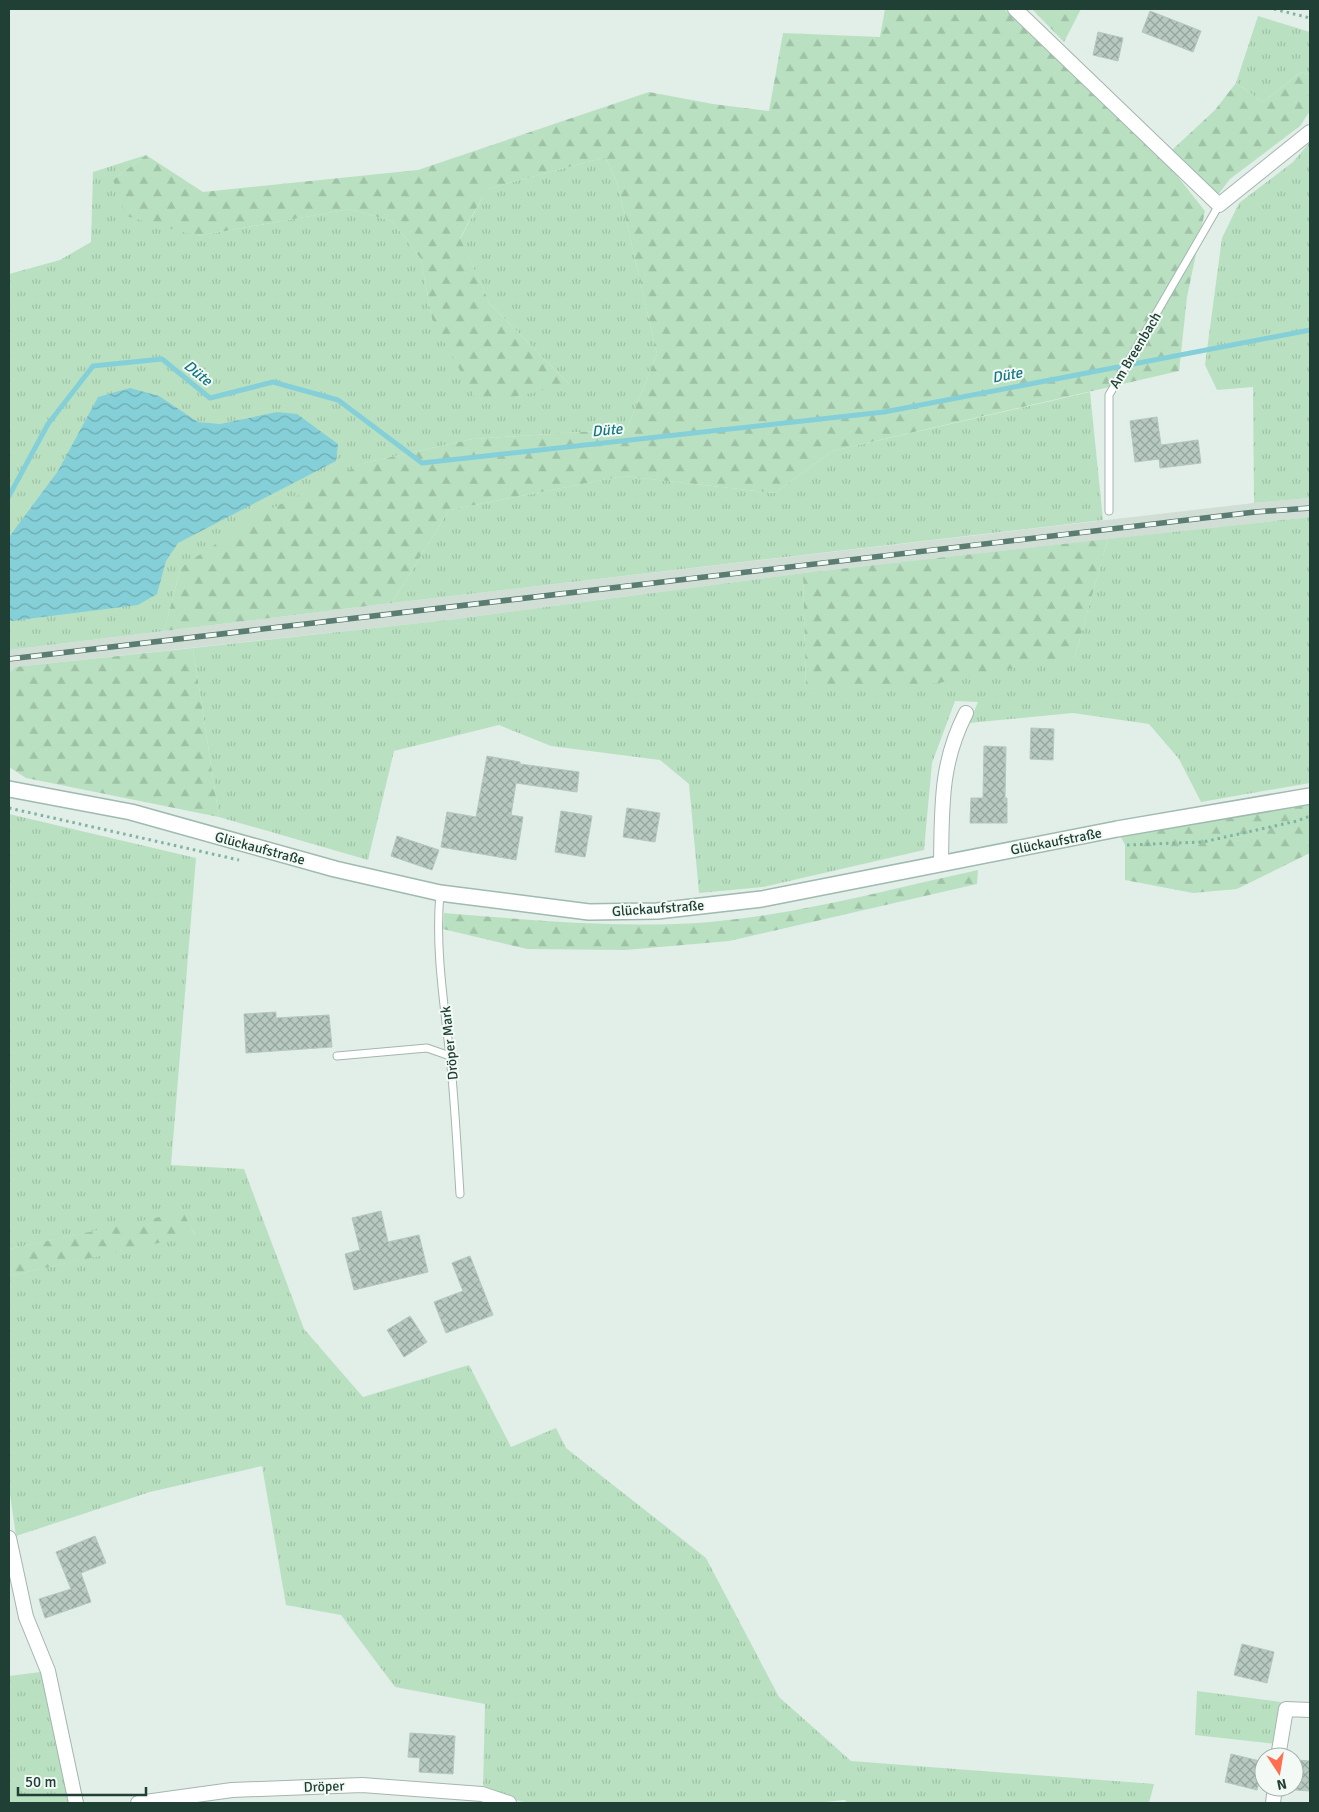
<svg xmlns="http://www.w3.org/2000/svg" width="1319" height="1812" font-family="Signika,sans-serif">
	<style>
		.built { fill: #d0ded6 }
		.grass { fill: url(#grass-tufts) }
		.forest { fill: url(#forest-firs) }
		.water { fill: url(#water-waves) }
		.lines { fill: none; stroke-linecap: round; stroke-linejoin: round }
		.stream { stroke: #85d0d8; stroke-width: 5 }
		.building { fill: url(#building-cross-hatch); stroke: #b4c8be }
		.service-casing { stroke: #a4b6af; stroke-width: 9 }
		.minor-casing { stroke: #a4b6af; stroke-width: 16 }
		.secondary-casing { stroke: #9fbaaf; stroke-width: 18 }
		.path { stroke: #7fb4a0; stroke-width: 3; stroke-dasharray: 2.5 4; stroke-linecap: butt }
		.service { stroke: #fff; stroke-width: 7 }
		.minor { stroke: #fff; stroke-width: 14 }
		.secondary { stroke: #fff; stroke-width: 15 }
		.rail-casing { stroke: #5a7c71; stroke-width: 5.5 }
		.rail { stroke: #f3faf6; stroke-width: 4; stroke-dasharray: 11; stroke-linecap: butt }
		.labels { text-anchor: middle; stroke-width: 4; stroke-linejoin: round; paint-order: stroke }
		.street-label { font-size: 14px; fill: #204036; stroke: #f3faf6 }
		.water-label { font-size: 15px; font-style: italic; fill: #147782; stroke: #f3faf6 }
	</style>
	<defs>
		<pattern id="grass-tufts" width="24" height="20" patternUnits="userSpaceOnUse" patternTransform="scale(1.25)"><rect width="24" height="20" fill="#b9e1c1"/><path d="M3 7l-1-3M5 7V3M7 7l1-3M15 17l-1-3M17 17v-4M19 17l1-3" fill="none" stroke="#9fc2a6"/></pattern>
		<pattern id="forest-firs" width="22" height="20" patternUnits="userSpaceOnUse" patternTransform="scale(1.25)"><rect width="22" height="20" fill="#b9e1c1"/><path d="M5 1l3.5 6h-7zM16 11l3.5 6h-7z" fill="#9fc2a6"/></pattern>
		<pattern id="water-waves" width="16" height="10" patternUnits="userSpaceOnUse" patternTransform="scale(1.25)"><rect width="16" height="10" fill="#85d0d8"/><path d="M0 5q4-4 8 0t8 0" fill="none" stroke="#6caab0"/></pattern>
		<pattern id="building-cross-hatch" width="8" height="8" patternUnits="userSpaceOnUse" patternTransform="scale(1.25)"><rect width="8" height="8" fill="#b7c9c0"/><path d="M0 0l8 8M0 8l8-8" fill="none" stroke="#94a59d"/></pattern>
	</defs>
	<rect width="100%" height="100%" fill="#e2eee8"/>
	<polygon class="built" points="1310,498 1310,517 803,573 456,619 15,667 9,673 9,650 392,603 1254,503"/>
	<g class="grass">
		<polygon points="1258,16 1310,32 1310,75 1301,72 1263,102 1236,83"/>
		<polygon points="1310,142 1310,498 1254,503 1253,387 1217,390 1205,365 1222,238 1239,203 1293,162"/>
		<polygon points="146,155 113,180 197,236 350,209 392,221 421,259 432,319 569,384 490,304 460,239 487,189 606,157 618,186 657,354 627,429 472,439 364,463 181,567 164,631 9,650 9,274 60,260 91,242 93,172"/>
		<polygon points="1090,392 1103,520 392,603 449,510 623,476 775,493 832,451"/>
		<polygon points="1310,517 1310,783 1201,802 1179,759 1149,724 1073,713 969,723 978,702 955,701 932,763 924,850 763,887 699,893 689,784 660,760 551,746 499,725 394,751 368,860 219,817 193,648 456,619 803,573 806,689 1075,656 1108,539"/>
		<polygon points="9,814 196,858 171,1165 244,1169 304,1329 363,1397 469,1365 511,1447 556,1428 566,1448 706,1558 779,1697 851,1761 1154,1784 1149,1803 847,1803 845,1800 815,1803 526,1803 483,1790 485,1704 395,1687 341,1615 286,1605 262,1466 150,1492 16,1536 9,1487 9,1276 195,1234 182,1213 9,1249"/>
		<polygon points="48,1671 76,1803 9,1803 9,1676"/>
		<polygon points="1197,1691 1281,1702 1276,1744 1195,1735"/>
	</g>
	<g class="forest">
		<polygon points="885,9 1004,9 1056,55 1163,158 1205,211 1187,297 1179,371 832,451 775,493 623,476 449,510 392,603 164,631 181,567 263,513 364,463 472,439 627,429 657,354 618,186 606,157 487,189 460,238 490,304 569,384 479,405 432,319 421,259 392,221 350,209 197,236 126,216 113,180 146,155 203,192 418,170 649,92 713,104 769,111 783,33 880,37"/>
		<polygon points="1032,9 1081,9 1064,42"/>
		<polygon points="1301,72 1310,75 1310,111 1300,126 1230,179 1217,196 1172,150 1215,110 1236,83 1263,102"/>
		<polygon points="1108,539 1075,656 939,683 806,689 803,573"/>
		<polygon points="193,648 219,817 26,778 9,767 9,673 15,667"/>
		<polygon points="1310,797 1310,853 1237,889 1193,893 1125,880 1125,845 1117,829"/>
		<path d="M 978,870 L 977,884 L 729,941 L 625,950 L 527,949 L 443,929 L 444,913 C 532,920 621,929 710,922 C 800,914 890,889 978,870 Z"/>
		<polygon points="183,1212 195,1235 9,1276 9,1249"/>
	</g>
	<polygon class="water" points="130,388 159,396 198,422 220,424 277,412 297,414 338,444 336,461 178,543 166,561 157,594 138,605 11,621 9,618 9,537 58,471 98,397"/>
	<g class="lines">
		<polyline class="stream" points="9,496 48,424 93,366 162,359 210,398 273,382 338,400 422,463 884,412 1310,330"/>
	</g>
	<g class="building">
		<polygon points="1150,11 1201,31 1193,52 1142,32"/>
		<polygon points="1098,32 1123,38 1118,61 1093,55"/>
		<polygon points="1157,417 1161,445 1198,440 1201,463 1160,468 1159,459 1135,462 1130,421"/>
		<polygon points="1031,728 1054,729 1053,760 1030,759"/>
		<polygon points="984,746 1006,747 1005,798 1007,798 1007,823 970,823 971,798 983,798"/>
		<polygon points="487,756 520,762 520,764 579,772 577,792 516,783 511,815 523,817 516,860 441,847 447,812 476,817"/>
		<polygon points="627,808 660,813 655,842 623,837"/>
		<polygon points="561,811 592,816 585,857 555,852"/>
		<polygon points="397,836 439,850 432,870 391,856"/>
		<polygon points="276,1012 276,1018 329,1015 332,1047 246,1053 244,1014"/>
		<polygon points="381,1211 388,1242 419,1235 428,1272 354,1290 345,1254 360,1250 352,1218"/>
		<polygon points="470,1256 493,1315 446,1333 434,1302 463,1291 452,1263"/>
		<polygon points="410,1316 427,1342 404,1357 387,1330"/>
		<polygon points="95,1536 106,1563 81,1573 91,1602 45,1618 39,1599 71,1589 56,1552"/>
		<polygon points="1242,1644 1274,1652 1267,1683 1234,1675"/>
		<polygon points="410,1733 455,1736 453,1774 419,1772 420,1758 408,1757"/>
		<polygon points="1231,1754 1264,1762 1257,1790 1225,1782"/>
		<polygon points="1297,1760 1310,1761 1310,1791 1295,1790"/>
	</g>
	<g class="lines">
		<g class="service-casing">
			<g id="service">
				<polyline points="1109,511 1109,395 1219,205"/>
				<path d="M 440,893 C 435,948 444,1002 450,1057 C 455,1102 457,1148 460,1194"/>
				<polyline points="337,1056 427,1048 450,1056"/>
			</g>
		</g>
		<g class="minor-casing">
			<g id="minor">
				<polyline points="1015,9 1219,205 1310,132"/>
				<path d="M 941,863 C 942,808 940,763 966,713"/>
				<polyline points="9,1538 26,1617 48,1671 76,1803"/>
				<polyline points="1278,1757 1286,1709 1310,1710"/>
				<polyline points="138,1803 232,1790 362,1785 482,1794 509,1803"/>
				<polyline points="1273,1803 1275,1787"/>
			</g>
		</g>
		<g class="secondary-casing">
			<polyline id="secondary" points="9,789 131,812 335,869 440,893 589,912 657,911 762,899 1117,829 1310,796"/>
		</g>
		<g class="path">
			<polyline points="1274,9 1310,18"/>
			<polyline points="9,808 239,860"/>
			<polyline points="1127,845 1203,842 1297,821 1310,816"/>
		</g>
		<use href="#service" class="service"/>
		<use href="#minor" class="minor"/>
		<use href="#secondary" class="secondary"/>
		<g class="rail-casing">
			<polyline id="rail" points="9,659 1255,512 1310,508"/>
		</g>
		<use href="#rail" class="rail"/>
	</g>
	<g class="labels">
		<g class="street-label">
			<text transform="translate(1135 350) rotate(-59)" y="5">Am Breenbach</text>
			<text transform="translate(1056 841) rotate(-11)" y="5">Glückaufstraße</text>
			<text transform="translate(260 848) rotate(15)" y="5">Glückaufstraße</text>
			<text transform="translate(658 908) rotate(-4)" y="5">Glückaufstraße</text>
			<text transform="translate(449 1043) rotate(-96)" y="5">Dröper Mark</text>
			<text transform="translate(324 1786) rotate(-2)" y="5">Dröper</text>
		</g>
		<g class="water-label">
			<text transform="translate(198 373) rotate(39)" y="5">Düte</text>
			<text transform="translate(1007 375) rotate(-11)" y="5">Düte</text>
			<text transform="translate(607 430) rotate(-6)" y="5">Düte</text>
		</g>
	</g>
	<rect width="1319" height="1812" fill="none" stroke="#204036" stroke-width="20"/>
	<g transform="translate(1279 1772) rotate(168)"><circle r="24" fill="#f3faf6" stroke="#9fb0a9"/>
	<path d="M0-4L9 19L0 12L-9 19Z" fill="#ff6f4f"/>
	<text y="-8" font-size="14" font-weight="bold" text-anchor="middle" fill="#204036">N</text>
	</g>
	<path d="M18 1787v8h128v-8" fill="none" stroke="#204036" stroke-width="2.5"/>
	<text x="25" y="1787" font-size="15" fill="#204036" stroke="#f3faf6" stroke-width="4" paint-order="stroke">50 m</text>
</svg>
